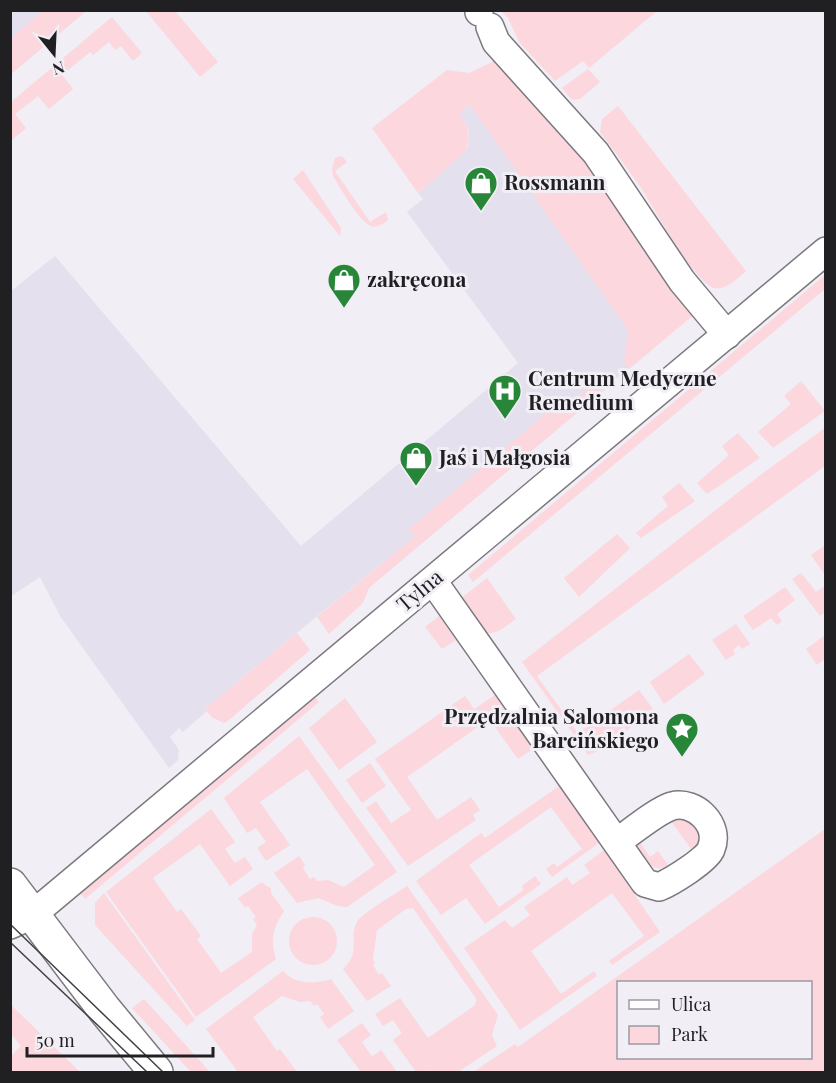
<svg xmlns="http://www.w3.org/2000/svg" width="836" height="1083" font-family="'Playfair Display',serif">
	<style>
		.built { fill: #e5e0ee }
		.green { fill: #fcd7de; fill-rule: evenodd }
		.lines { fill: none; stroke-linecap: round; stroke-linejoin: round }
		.minor-casing { stroke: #7b797f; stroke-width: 30 }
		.tertiary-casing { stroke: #7b797f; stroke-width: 36 }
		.minor { stroke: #fff; stroke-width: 27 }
		.tertiary { stroke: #fff; stroke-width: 33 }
		.tram { stroke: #424145; stroke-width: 1.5 }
		.labels { text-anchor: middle; stroke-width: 6; stroke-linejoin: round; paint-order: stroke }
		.poi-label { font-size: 21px; font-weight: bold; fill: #201f22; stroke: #f1eef5; text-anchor: start }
		.street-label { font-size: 21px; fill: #201f22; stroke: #f1eef5 }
	</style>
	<rect width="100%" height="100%" fill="#f1eef5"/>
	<g class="built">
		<polygon points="11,11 86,11 11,74"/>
		<polygon points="470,105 651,351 415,536 204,709 206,712 183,732 179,728 170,737 179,750 178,760 169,768 60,616 40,577 10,597 11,291 55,256 301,546 518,363 407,212 423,199 418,193 464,152 468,146 469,132 465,122 459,114"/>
	</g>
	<g class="green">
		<polygon points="44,10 86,11 11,74 11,38"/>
		<polygon points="146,11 175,11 218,62 200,77"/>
		<polygon points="501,11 657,11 589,68 583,61 555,81 519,42 508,18"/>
		<polygon points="112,17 142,53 133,61 121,46 115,50 109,42 93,55 90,52 62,75 73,89 49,109 38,96 15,114 26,128 11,141 11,102"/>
		<path d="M 494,61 L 500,64 L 575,146 L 696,313 L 629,369 L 624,362 L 628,330 L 470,105 L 459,114 C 469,126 472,138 464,153 L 418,193 L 372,128 L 447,70 L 469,73 Z"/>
		<polygon points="588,69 600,82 580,99 572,100 562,88"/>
		<path d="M 618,106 L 746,271 C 738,278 725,291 714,288 C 695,283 654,208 641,188 C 628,169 614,151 600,132 L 602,119 Z"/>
		<path d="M 342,156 L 347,162 L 335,171 L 370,222 L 386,212 L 388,220 C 383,224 378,228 371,226 C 359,222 340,187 333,176 L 332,169 L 335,158 Z"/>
		<polygon points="303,170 341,228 340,236 293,179"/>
		<polygon points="825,275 825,289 473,582 468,575"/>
		<polygon points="600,381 609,386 369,588 363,603 329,634 317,617 415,536 409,529 568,395 573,400 595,382"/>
		<polygon points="801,381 825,411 773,448 758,432 791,404 784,396"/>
		<polygon points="825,428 825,466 537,676 578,733 639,690 653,709 638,716 641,720 627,730 624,727 618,731 620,735 598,751 588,755 522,662 763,473"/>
		<polygon points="738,433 760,458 707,494 697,483 729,455 722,446"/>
		<polygon points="679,483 695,501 641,538 636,533 668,506 662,497"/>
		<polygon points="617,534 630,548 579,597 564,578"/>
		<polygon points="825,545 825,575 811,555"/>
		<polygon points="801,573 816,592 825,586 825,612 820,616 792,579"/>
		<path d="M 487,578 L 516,619 C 507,625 495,637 484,632 L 460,599 Z"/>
		<polygon points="785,587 795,600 777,614 782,621 777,625 771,618 753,630 743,616"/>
		<polygon points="439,616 456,640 442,649 425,627"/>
		<polygon points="736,624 750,644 742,649 739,645 733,650 735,654 726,660 712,640"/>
		<polygon points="297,633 310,650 229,720 224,723 213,718 204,709"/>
		<polygon points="825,635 825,659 817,665 806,649"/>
		<polygon points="689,654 705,674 664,704 650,682"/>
		<polygon points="312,694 319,702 85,899 79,892"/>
		<polygon points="495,695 533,749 518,759 489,719 407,777 437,820 471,797 480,810 473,815 476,820 408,866 366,808 376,801 391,823 411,810 375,759 465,696 474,709"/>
		<polygon points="345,698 377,742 339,770 309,728"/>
		<polygon points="299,736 397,872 347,907 338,906 318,898 297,903 274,873 299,856 305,865 303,868 310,879 314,877 317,881 328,880 344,887 375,865 307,769 260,802 290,845 266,861 257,848 266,842 256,828 247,833 224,798"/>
		<polygon points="370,763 386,786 362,803 346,780"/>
		<polygon points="559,786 599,843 552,877 546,869 554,863 557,867 582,849 551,807 469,865 499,907 524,890 522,886 535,876 541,884 485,924 466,898 441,915 416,881 481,833 485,838"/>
		<path d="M 211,809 L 235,842 L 225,849 L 235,863 L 245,857 L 253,869 L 230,886 L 200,844 L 153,878 L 177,912 L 181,909 L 201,936 L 197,939 L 221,973 L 252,952 L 252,934 L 257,925 L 253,919 L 256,917 L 248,906 L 245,908 L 238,898 L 262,882 L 266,886 L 271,888 L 271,893 L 284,911 C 273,927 270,940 276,959 L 196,1017 L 106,892 Z"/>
		<polygon points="682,817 690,819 699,830 698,843 691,849 670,820"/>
		<path d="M 825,829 L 825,1072 L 473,1072 L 515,1044 L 518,1047 ZM 618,982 L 810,982 L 810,1058 L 618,1058 Z"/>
		<path d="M 640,842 L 650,857 L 658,851 L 668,865 C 652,875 643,857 635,846 Z"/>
		<polygon points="604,850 660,932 612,965 609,961 644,936 612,893 531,951 561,994 594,971 597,976 520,1030 464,948 505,920 512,928 530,915 524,907 567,877 572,885 590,873 584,865"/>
		<path d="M 407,886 L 498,1015 L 492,1035 L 497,1046 L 458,1072 L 433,1072 L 431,1070 L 428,1072 L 416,1072 L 393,1040 L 402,1033 L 393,1020 L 383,1026 L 375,1014 L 400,998 L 428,1038 L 474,1006 L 477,1000 L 413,908 L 406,909 L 377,930 L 373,959 L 375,963 L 373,965 L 379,975 L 382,973 L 391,986 L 367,1001 L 343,969 C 362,951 348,937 357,922 C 363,912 396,894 407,886 Z"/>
		<polygon points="104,893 195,1020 187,1026 95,925 95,903"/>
		<circle cx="313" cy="941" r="24"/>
		<path d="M 283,971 C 296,985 314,984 331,979 L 354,1011 L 328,1029 L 320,1017 L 324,1014 L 317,1004 L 314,1006 L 310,1001 L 300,1002 L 282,996 L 253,1017 L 277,1051 L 280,1049 L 297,1072 L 238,1072 L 206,1029 Z"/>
		<polygon points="144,999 210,1072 191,1072 132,1008"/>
		<polygon points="11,1005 80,1072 11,1072 11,1056 21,1046 11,1034"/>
		<polygon points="362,1023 371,1035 362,1042 372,1057 381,1050 397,1072 361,1072 337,1040"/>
	</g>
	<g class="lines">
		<g class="minor-casing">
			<g id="minor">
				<polyline points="479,10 479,12"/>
				<polyline points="490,27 496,42 596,153 682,281 727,335"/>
				<path d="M 433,581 L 645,883 L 659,887 C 671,882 707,860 711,849 C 721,825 695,800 672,806 C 658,810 630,833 617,842"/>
				<polyline points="10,925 32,915 50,900 826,251"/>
			</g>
		</g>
		<g class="tertiary-casing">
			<polyline id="tertiary" points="10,885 104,1009 156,1072"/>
		</g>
		<use href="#minor" class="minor"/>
		<use href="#tertiary" class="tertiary"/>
		<g class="tram">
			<polyline points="10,924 163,1072"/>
			<polyline points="10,942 147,1072"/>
		</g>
	</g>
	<defs>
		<g id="shop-pin" transform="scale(1.725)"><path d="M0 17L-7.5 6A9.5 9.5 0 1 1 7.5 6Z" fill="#288639" stroke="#f1eef5"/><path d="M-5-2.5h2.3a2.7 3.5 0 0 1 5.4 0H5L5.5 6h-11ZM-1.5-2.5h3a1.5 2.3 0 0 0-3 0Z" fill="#fff"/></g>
		<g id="hospital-pin" transform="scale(1.725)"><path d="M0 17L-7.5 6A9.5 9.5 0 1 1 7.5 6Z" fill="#288639" stroke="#f1eef5"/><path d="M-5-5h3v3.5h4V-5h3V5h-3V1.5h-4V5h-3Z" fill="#fff"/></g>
		<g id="sight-pin" transform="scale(1.725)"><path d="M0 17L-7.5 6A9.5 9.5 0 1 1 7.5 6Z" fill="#288639" stroke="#f1eef5"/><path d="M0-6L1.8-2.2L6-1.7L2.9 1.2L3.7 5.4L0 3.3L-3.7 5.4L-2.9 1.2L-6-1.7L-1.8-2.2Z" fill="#fff"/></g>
	</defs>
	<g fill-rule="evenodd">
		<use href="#shop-pin" x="481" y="183"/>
		<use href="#shop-pin" x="344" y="280"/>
		<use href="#hospital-pin" x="505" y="391"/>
		<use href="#shop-pin" x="416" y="458"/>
		<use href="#sight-pin" x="682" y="729"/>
	</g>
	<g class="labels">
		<g class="poi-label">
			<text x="504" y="190">Rossmann</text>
			<text x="367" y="287">zakręcona</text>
			<text x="528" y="386">Centrum Medyczne<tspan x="528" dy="24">Remedium</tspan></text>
			<text x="439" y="465">Jaś i Małgosia</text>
			<text x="659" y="724" text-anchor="end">Przędzalnia Salomona<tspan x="659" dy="24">Barcińskiego</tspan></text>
		</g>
		<g class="street-label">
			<text transform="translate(420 591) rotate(-40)" y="7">Tylna</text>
		</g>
	</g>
	<rect width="836" height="1083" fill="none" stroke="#201f22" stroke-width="24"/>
	<rect x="617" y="981" width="195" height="78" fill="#f1eef5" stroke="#9d9ba1" stroke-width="1.5"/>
	<rect x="629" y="1000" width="30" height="9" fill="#ffffff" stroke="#9d9ba1" stroke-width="1.5"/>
	<text x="671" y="1011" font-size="18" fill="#201f22">Ulica</text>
	<rect x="629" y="1026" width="30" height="18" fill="#fcd7de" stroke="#9d9ba1" stroke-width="1.5"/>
	<text x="671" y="1041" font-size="18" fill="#201f22">Park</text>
	<g transform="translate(54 54) rotate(162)" stroke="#f1eef5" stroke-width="4.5" paint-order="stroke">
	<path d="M0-4.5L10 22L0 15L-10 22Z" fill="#201f22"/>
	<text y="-9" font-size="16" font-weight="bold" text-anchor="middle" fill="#201f22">N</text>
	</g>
	<path d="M27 1047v9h186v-9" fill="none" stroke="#201f22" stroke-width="3"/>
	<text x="36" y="1047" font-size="18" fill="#201f22" stroke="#f1eef5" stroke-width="4.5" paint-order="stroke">50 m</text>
</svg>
